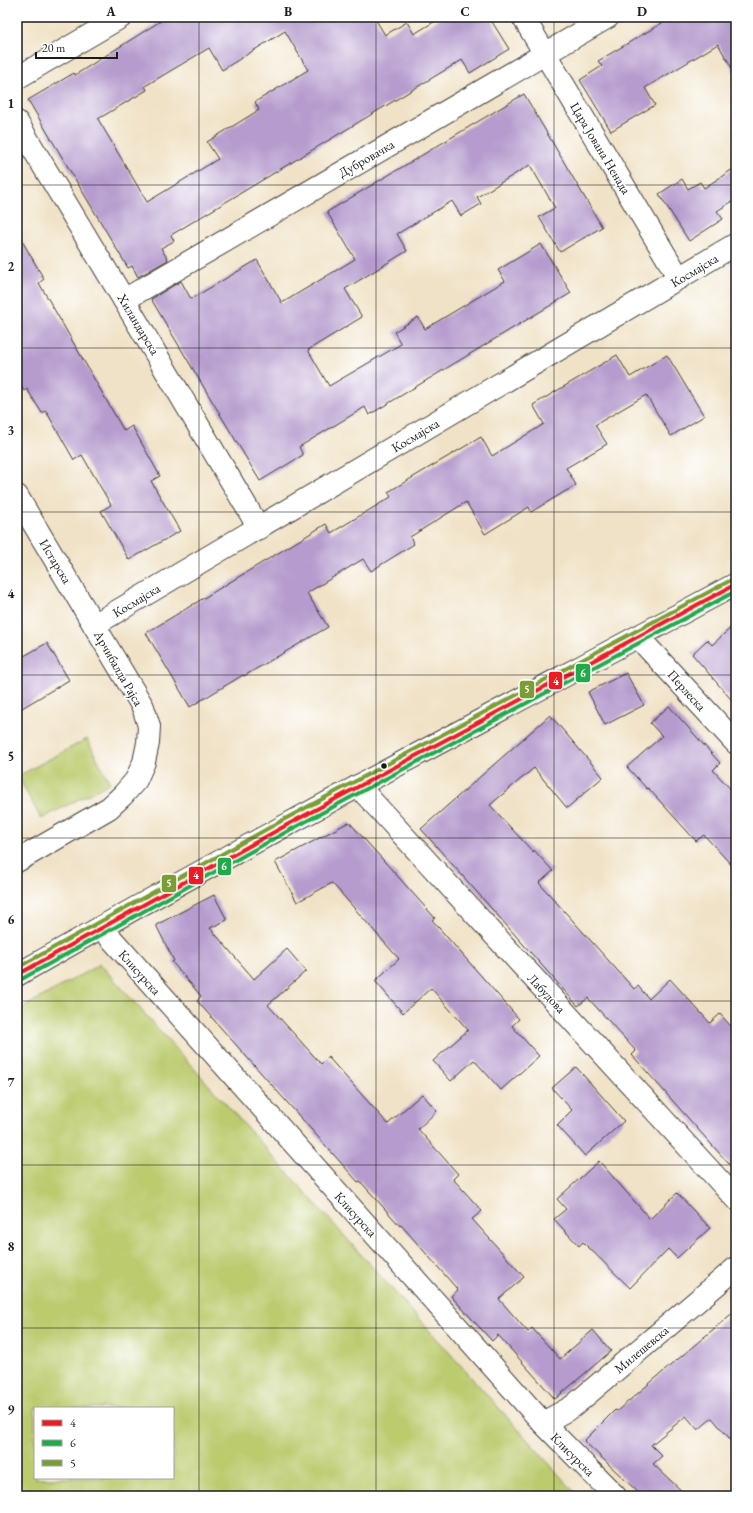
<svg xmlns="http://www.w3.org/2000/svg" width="753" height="1513" font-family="'EB Garamond',serif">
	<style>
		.green { fill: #bccb6e; stroke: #6c7445; fill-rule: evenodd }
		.building { fill: #b69cce; fill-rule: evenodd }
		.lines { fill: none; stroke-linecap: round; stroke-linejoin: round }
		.minor-casing { stroke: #3c3a36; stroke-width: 24 }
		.tertiary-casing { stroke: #3c3a36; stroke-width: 24 }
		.minor { stroke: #fff; stroke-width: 22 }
		.tertiary { stroke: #fff; stroke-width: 22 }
		.bus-1-casing { stroke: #fff; stroke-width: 7 }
		.bus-2-casing { stroke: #fff; stroke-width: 7 }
		.bus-3-casing { stroke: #fff; stroke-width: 7 }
		.bus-1 { stroke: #ed1c24; stroke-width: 4 }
		.bus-2 { stroke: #22aa4a; stroke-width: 4 }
		.bus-3 { stroke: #7a9e34; stroke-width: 4 }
		.grid { fill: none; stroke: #1c1c1c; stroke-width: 1; stroke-opacity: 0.55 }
		.bus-dot { fill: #1c1c1c; stroke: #fff; stroke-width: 1.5 }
		.labels { text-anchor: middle; stroke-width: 3.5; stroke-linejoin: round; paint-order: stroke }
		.street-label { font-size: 13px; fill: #1c1c1c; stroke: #fff }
		.line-badge { stroke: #fff; stroke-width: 1.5 }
		.badge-label { font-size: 11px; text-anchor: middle; font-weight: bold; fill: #fff }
		.neatline { fill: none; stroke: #1c1c1c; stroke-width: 1.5 }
		.grid-label { font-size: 13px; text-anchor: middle; font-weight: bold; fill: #1c1c1c }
	</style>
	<rect width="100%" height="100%" fill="#fff"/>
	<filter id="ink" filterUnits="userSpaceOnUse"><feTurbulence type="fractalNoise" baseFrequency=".025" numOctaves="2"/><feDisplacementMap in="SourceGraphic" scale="8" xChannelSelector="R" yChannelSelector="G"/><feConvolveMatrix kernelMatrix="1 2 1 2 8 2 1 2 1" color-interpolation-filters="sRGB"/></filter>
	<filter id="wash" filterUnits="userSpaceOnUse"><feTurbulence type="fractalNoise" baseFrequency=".012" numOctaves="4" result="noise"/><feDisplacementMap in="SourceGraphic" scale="16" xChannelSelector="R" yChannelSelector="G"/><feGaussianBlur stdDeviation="0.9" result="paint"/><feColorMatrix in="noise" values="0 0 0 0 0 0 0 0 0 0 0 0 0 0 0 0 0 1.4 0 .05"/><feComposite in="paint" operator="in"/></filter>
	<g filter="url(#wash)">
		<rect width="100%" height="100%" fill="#f0e2c6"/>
		<g class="green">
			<polygon points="87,739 110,783 41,819 18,776"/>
			<path d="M 100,964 L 578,1496 L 579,1496 L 17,1496 L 17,1011 ZM 35,1408 L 173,1408 L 173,1478 L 35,1478 Z"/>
		</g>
		<g id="blocks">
			<g class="building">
				<path d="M 167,17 L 374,17 L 385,35 L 407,22 L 414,34 L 442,17 L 489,17 L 509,49 L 470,73 L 462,60 L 171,235 L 174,241 L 161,248 L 168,260 L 138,277 L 132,266 L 128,268 L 28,100 L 74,73 L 75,75 ZM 285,31 L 308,70 L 255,102 L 259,110 L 207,142 L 218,159 L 147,202 L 98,119 L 147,90 L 145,86 L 209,48 L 222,70 Z"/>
				<polygon points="672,17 736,17 736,75 718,44 645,88 655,105 611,131 580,80 602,66 598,61"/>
				<polygon points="524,94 602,227 560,252 539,217 555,208 530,165 477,197 481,204 461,216 452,201 397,234 407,251 345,289 362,317 308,350 329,386 401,344 394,332 418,317 425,329 505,281 498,270 541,244 571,293 369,415 365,407 299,447 303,455 260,481 151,299 181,281 191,299 257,260 282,303 355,259 327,212"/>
				<polygon points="736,167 736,199 717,211 723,219 689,241 659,194 682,179 688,189 700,182 704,188"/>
				<polygon points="17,232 44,279 39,283 96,382 124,431 132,426 160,476 151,481 180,531 129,560 101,511 111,505 82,455 74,460 46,411 42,413 27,389 24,391 17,378"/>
				<polygon points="617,355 630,377 667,355 704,416 671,436 646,395 595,425 607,444 566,468 576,485 531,512 529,507 485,534 466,502 410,537 414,544 371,571 363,559 307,593 328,627 244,676 243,675 190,707 146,633 326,524 331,533 391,497 388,492 481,437 492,456 544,424 533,405"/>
				<polygon points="736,623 736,705 692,654 707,640 712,645"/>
				<polygon points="47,643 69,680 17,711 17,660"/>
				<polygon points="626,673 644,705 605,725 588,692"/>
				<polygon points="669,706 720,763 713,770 736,795 736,870 704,835 696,841 648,788 647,789 627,767 662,736 650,723"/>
				<polygon points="550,715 603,777 567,808 534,768 490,805 533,852 534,850 553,871 539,883 634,989 638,986 649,999 670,979 710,1023 720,1014 736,1032 736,1172 632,1055 636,1051 588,998 578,1006 421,829"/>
				<polygon points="349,822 435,918 432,920 519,1019 512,1026 539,1056 501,1090 474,1060 451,1081 433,1061 468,1030 431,988 403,1013 375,981 399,959 332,883 297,902 275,862"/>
				<polygon points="214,895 227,920 210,928 254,979 287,949 306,971 268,1005 321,1064 328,1057 388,1124 422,1094 437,1111 418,1129 458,1174 453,1179 482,1211 472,1219 524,1277 499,1299 528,1332 532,1328 560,1359 593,1330 611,1351 555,1399 498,1335 492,1341 451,1296 458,1290 401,1225 400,1226 360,1181 358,1182 197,1001 201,996 172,962 174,961 156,925"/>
				<polygon points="576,1067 624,1121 585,1156 557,1125 572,1110 552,1088"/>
				<polygon points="599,1161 650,1219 677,1193 710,1228 677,1258 668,1249 630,1288 583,1242 579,1246 554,1219 566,1209 557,1199"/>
				<polygon points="736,1310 736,1446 712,1418 698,1430 686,1416 651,1445 662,1456 653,1464 687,1496 642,1496 584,1441 615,1410 617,1411"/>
			</g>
		</g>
	</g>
	<g filter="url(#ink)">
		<use href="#blocks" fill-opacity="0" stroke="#3c3a36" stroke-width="1"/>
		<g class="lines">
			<g class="minor-casing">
				<g id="minor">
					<polyline points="523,17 679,278"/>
					<polyline points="17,78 121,17"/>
					<polyline points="17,122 124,300 259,528"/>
					<polyline points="124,300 608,17"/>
					<polyline points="17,496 143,707 149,726 148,743 144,762 136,780 123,795 109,808 17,861"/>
					<polyline points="94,625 736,244"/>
					<polyline points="638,637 736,743"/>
					<polyline points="358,786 736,1199"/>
					<polyline points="101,927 543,1423 615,1496"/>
					<polyline points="543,1423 572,1407 736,1268"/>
				</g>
			</g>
			<g class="tertiary-casing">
				<path id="tertiary" d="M 17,975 C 254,839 496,713 736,584"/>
			</g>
			<use href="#minor" class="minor"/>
			<use href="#tertiary" class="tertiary"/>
			<g class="bus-1-casing">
				<polyline id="bus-1" points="17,975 285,826 736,584"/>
			</g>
			<g class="bus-2-casing">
				<polyline id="bus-2" points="20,980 288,831 736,591"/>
			</g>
			<g class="bus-3-casing">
				<polyline id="bus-3" points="17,968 283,820 733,579"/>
			</g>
			<use href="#bus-1" class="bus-1"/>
			<use href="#bus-2" class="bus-2"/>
			<use href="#bus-3" class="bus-3"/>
		</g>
	</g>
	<path class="grid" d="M 199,17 L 199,1496M 376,17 L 376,1496M 554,17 L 554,1496M 17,185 L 736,185M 17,348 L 736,348M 17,512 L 736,512M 17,675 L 736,675M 17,838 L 736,838M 17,1001 L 736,1001M 17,1165 L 736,1165M 17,1328 L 736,1328"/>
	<circle class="bus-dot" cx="384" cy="766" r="3.5"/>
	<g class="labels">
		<g class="street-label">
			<text transform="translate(601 148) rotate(59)" y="5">Цара Јована Ненада</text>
			<text transform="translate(366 158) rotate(-30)" y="5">Дубровачка</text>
			<text transform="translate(694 270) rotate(-31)" y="5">Космајска</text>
			<text transform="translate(139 324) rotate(59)" y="5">Хиландарска</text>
			<text transform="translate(415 435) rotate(-31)" y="5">Космајска</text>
			<text transform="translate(56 561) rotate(59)" y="5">Истарска</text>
			<text transform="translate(136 600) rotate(-31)" y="5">Космајска</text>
			<text transform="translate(119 668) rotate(60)" y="5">Арчибалда Рајса</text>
			<text transform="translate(687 690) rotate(48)" y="5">Перлеска</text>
			<text transform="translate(140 972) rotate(48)" y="5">Клисурска</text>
			<text transform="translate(547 993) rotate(47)" y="5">Лабудова</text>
			<text transform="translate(356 1214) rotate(48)" y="5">Клисурска</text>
			<text transform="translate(641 1349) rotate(-40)" y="5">Милешевска</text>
			<text transform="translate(573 1454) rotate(45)" y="5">Клисурска</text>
		</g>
	</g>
	<g class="line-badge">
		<rect x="575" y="663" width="16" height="20" rx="4" fill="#22aa4a"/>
		<rect x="548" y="671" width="15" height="19" rx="4" fill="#ed1c24"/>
		<rect x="519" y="680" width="16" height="19" rx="4" fill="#7a9e34"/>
		<rect x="217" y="857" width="15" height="19" rx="4" fill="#22aa4a"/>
		<rect x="188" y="866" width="16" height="19" rx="4" fill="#ed1c24"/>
		<rect x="161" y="874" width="16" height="19" rx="4" fill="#7a9e34"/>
	</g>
	<g class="badge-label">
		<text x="583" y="677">6</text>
		<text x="556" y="685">4</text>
		<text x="527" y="693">5</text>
		<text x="224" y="870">6</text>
		<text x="196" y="879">4</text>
		<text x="169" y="887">5</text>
	</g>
	<rect width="753" height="1513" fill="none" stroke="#fff" stroke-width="44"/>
	<rect x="34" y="1407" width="140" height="72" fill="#ffffff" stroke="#a4a4a4"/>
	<rect x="42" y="1420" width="20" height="6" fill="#ed1c24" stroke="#a4a4a4"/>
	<text x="70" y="1427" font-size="12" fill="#1c1c1c">4</text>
	<rect x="42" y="1440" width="20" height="6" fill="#22aa4a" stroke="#a4a4a4"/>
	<text x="70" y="1447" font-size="12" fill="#1c1c1c">6</text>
	<rect x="42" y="1460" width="20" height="6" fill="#7a9e34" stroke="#a4a4a4"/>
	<text x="70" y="1467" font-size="12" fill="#1c1c1c">5</text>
	<path d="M36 52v6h81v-6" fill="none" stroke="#1c1c1c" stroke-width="2"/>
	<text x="42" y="52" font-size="12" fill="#1c1c1c" stroke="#ffffff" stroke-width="3" paint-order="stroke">20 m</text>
	<rect x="22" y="22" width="709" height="1469" class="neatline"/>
	<g class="grid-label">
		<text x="111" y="16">A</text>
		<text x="288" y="16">B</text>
		<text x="465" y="16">C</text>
		<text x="642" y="16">D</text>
		<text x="11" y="108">1</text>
		<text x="11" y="271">2</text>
		<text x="11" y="435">3</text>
		<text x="11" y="598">4</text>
		<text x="11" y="761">5</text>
		<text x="11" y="924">6</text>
		<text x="11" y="1087">7</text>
		<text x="11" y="1251">8</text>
		<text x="11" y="1414">9</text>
	</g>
</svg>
